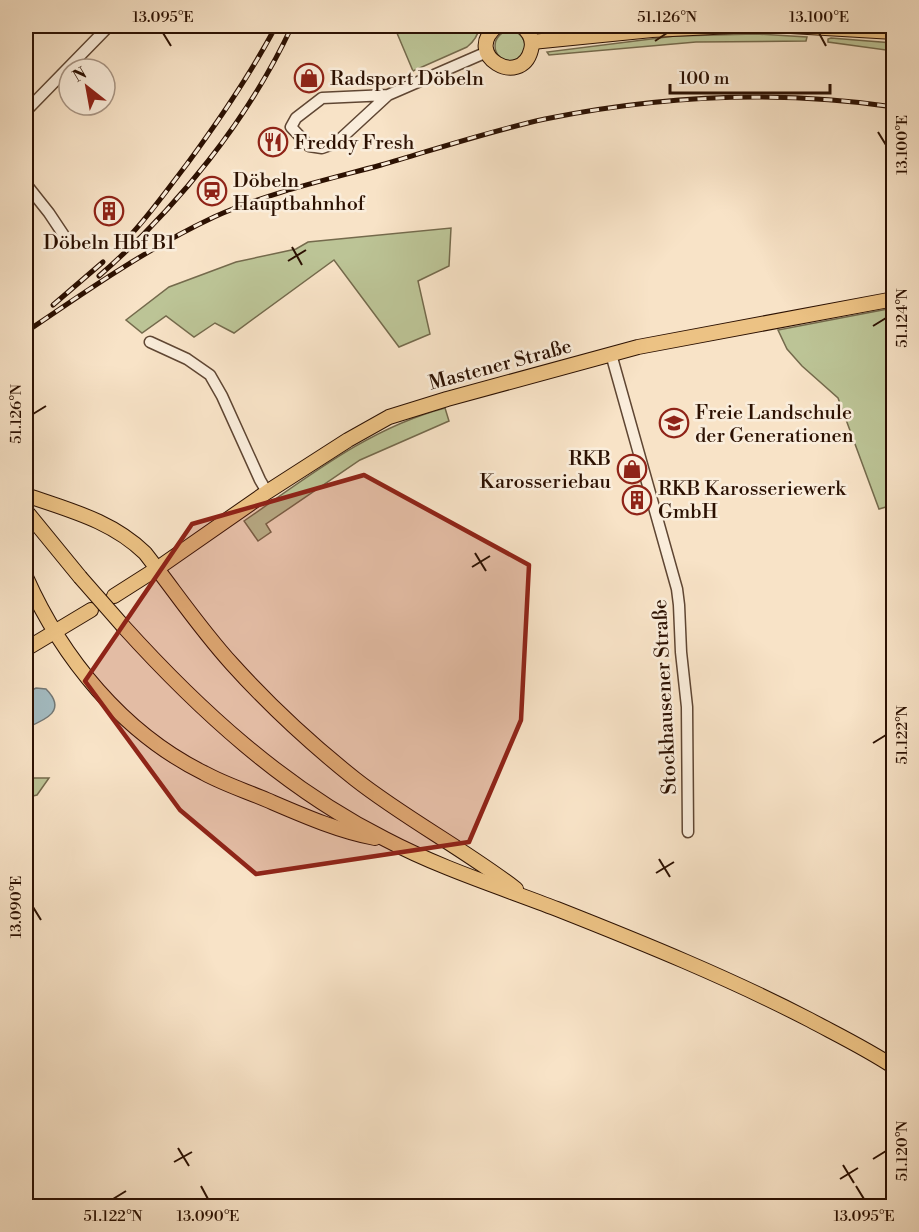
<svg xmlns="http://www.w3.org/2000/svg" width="919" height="1232" font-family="'Libre Bodoni',serif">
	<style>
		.green { fill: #bcc496; stroke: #746a4c; stroke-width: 1.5 }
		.water { fill: #a3bbc1; stroke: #737775; stroke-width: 1.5 }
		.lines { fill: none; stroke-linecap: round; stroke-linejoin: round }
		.minor-casing { stroke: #5f4633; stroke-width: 13 }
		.major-casing { stroke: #2c1102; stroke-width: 16 }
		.minor { stroke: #faeddb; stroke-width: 10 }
		.major { stroke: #ecc284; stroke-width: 14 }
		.rail-casing { stroke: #2c1102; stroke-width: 5 }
		.rail { stroke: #faeddb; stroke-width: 3; stroke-dasharray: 9; stroke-linecap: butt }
		.major-bridge-casing { stroke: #2c1102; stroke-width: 16; stroke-linecap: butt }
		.major-bridge { stroke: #ecc284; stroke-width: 14 }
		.marked { fill: #8f2418; fill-opacity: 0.2; stroke: #8f2418; stroke-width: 4.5; stroke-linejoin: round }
		.ticks { fill: none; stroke: #2c1102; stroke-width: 2 }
		.labels { text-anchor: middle; stroke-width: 5; stroke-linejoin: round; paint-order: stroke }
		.poi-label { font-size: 20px; fill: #2c1102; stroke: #faeddb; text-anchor: start }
		.street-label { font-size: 20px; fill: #2c1102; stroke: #faeddb }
		.neatline { fill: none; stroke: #2c1102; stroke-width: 2 }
		.ticks-label { font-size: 15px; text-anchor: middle; fill: #2c1102 }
	</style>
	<rect width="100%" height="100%" fill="#f8e3c7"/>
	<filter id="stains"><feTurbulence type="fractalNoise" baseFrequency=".00333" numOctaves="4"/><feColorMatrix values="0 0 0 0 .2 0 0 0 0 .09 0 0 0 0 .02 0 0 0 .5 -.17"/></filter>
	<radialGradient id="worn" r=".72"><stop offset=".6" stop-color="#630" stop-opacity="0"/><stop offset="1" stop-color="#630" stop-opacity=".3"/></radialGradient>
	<g class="green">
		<path d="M 394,26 L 480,26 C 478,35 475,41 467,47 L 413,71 Z"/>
		<circle cx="510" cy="46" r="15"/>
		<polygon points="756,34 807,37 806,41 696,42 549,55 547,52 675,36"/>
		<polygon points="831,38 893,43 893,51 828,42 828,39"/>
		<polygon points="451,228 449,266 418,281 430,334 399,347 334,260 234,333 215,323 194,337 166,316 142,333 126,320 169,287 236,262 296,249 308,242"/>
		<polygon points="893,308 893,505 879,509 838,398 802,366 787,349 778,330"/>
		<path d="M 445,408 L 449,421 L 360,460 L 266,524 L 271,532 L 258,541 L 244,521 C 308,477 369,428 445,408 Z"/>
		<polygon points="34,778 49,778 37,795 33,796 26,792 26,781"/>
	</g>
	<path class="water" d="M 36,688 L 46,689 C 68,711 45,720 26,728 L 26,693 Z"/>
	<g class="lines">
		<g class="minor-casing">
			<g id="minor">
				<polyline points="388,95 322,98 296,118 291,127 309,146 322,148 336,143 388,95 487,52"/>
				<polyline points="26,111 109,26"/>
				<polyline points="26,184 49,213 69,243"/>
				<polyline points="150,342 187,359 210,375 222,396 260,480 267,492"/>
				<polyline points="611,354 677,589 679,605 681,652 687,707 688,832"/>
			</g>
		</g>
		<g class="major-casing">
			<g id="major">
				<path d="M 497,26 C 461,55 521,89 531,50 C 534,40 529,32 522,26"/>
				<polyline points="791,26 894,32"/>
				<polyline points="532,42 652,30 733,26"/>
				<path d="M 26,495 C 68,510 111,520 145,553 C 174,590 200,629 232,664 C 269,705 311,744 355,779 C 406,819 464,849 516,889"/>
				<polyline points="26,511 80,577"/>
				<path d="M 26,577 C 62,658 123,733 204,773 C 224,784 246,791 267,800 C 302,815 338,831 375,838"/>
				<polyline points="114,596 158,568 267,492 348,440 389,417 447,399 638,347 894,299"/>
				<path d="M 123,626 C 199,710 284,788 385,839 C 440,868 500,887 557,909 C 643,943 729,978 810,1020 C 838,1035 867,1049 894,1067"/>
				<polyline points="26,649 91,610"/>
			</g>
		</g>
		<use href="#minor" class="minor"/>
		<use href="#major" class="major"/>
		<g class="rail-casing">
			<g id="rail">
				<path d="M 127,239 C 149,216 167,190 187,164 C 220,119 250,75 276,26"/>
				<path d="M 99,276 C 178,207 248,120 292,26"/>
				<polyline points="53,305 103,262"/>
				<path d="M 26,332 C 86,291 148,248 214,217 C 267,193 326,180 381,165 C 436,149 490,131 545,119 C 659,96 779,90 894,107"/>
			</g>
		</g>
		<use href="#rail" class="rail"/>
		<g class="major-bridge-casing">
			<polyline id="major-bridge" points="80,577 123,626"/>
		</g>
		<use href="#major-bridge" class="major-bridge"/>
	</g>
	<path class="marked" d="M 364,475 L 529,565 L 521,720 L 469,842 L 256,874 L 180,810 L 85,681 L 192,524 Z"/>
	<path class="ticks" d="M 163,33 L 171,46M 819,33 L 826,46M 655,41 L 667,33M 878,132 L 886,145M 292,247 L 302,265M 288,261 L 306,250M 873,326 L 886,318M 33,414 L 46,406M 475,553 L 486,571M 472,567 L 490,556M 873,743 L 886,735M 659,859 L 670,877M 656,873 L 674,862M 33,907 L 41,920M 178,1148 L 189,1166M 873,1159 L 886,1151M 174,1162 L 192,1152M 843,1165 L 854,1183M 840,1179 L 858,1168M 201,1186 L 208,1199M 856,1186 L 864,1199M 113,1199 L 126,1191"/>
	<defs>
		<g id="shop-ring" transform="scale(1.5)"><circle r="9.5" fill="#faeddb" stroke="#8f2418" stroke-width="1.5"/><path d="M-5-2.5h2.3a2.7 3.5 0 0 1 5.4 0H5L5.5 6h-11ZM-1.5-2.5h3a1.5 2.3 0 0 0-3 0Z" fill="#8f2418"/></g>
		<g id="restaurant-ring" transform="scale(1.5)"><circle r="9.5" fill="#faeddb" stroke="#8f2418" stroke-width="1.5"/><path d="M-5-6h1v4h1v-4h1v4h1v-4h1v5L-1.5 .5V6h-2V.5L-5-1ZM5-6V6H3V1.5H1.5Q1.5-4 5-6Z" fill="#8f2418"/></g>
		<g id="station-ring" transform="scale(1.5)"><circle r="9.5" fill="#faeddb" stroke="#8f2418" stroke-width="1.5"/><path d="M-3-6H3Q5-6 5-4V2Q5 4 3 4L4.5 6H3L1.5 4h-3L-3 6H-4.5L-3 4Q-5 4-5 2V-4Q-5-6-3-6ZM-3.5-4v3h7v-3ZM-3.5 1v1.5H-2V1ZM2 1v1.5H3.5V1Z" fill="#8f2418"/></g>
		<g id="building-ring" transform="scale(1.5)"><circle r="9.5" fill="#faeddb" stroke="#8f2418" stroke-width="1.5"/><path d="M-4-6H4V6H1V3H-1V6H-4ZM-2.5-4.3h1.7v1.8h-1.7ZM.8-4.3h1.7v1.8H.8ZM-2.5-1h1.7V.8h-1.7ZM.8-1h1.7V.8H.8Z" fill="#8f2418"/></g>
		<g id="school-ring" transform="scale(1.5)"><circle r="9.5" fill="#faeddb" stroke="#8f2418" stroke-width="1.5"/><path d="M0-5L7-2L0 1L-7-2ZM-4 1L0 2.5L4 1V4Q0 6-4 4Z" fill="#8f2418"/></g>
	</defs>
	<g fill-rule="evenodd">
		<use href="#shop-ring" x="309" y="78"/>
		<use href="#restaurant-ring" x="273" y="142"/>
		<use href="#station-ring" x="212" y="191"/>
		<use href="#building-ring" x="109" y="211"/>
		<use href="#school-ring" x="674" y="423"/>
		<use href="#shop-ring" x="632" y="469"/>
		<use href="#building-ring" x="637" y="500"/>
	</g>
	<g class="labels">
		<g class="poi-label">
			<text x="330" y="85">Radsport Döbeln</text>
			<text x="294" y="149">Freddy Fresh</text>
			<text x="233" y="187">Döbeln<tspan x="233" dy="23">Hauptbahnhof</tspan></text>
			<text x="109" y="249" text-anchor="middle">Döbeln Hbf B1</text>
			<text x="695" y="419">Freie Landschule<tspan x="695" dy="23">der Generationen</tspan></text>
			<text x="611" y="465" text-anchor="end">RKB<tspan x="611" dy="23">Karosseriebau</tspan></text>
			<text x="658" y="495">RKB Karosseriewerk<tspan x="658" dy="23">GmbH</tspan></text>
		</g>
		<g class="street-label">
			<text transform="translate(500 364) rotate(-15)" y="7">Mastener Straße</text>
			<text transform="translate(664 697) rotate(-93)" y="7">Stockhausener Straße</text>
		</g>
	</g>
	<rect width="919" height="1232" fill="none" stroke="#f8e3c7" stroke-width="66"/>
	<g transform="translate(87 87) rotate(329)"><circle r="28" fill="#faeddb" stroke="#a89584" stroke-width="1.5"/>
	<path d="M0-4.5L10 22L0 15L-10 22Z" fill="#8f2418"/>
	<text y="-9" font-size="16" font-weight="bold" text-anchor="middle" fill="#2c1102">N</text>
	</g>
	<path d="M670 84v9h160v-9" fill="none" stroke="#2c1102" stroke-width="3"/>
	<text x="679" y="84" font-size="18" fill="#2c1102" stroke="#faeddb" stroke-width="4.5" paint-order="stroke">100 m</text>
	<rect x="33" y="33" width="853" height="1166" class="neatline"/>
	<g class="ticks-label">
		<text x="163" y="22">13.095°E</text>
		<text x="667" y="22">51.126°N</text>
		<text x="819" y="22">13.100°E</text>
		<text transform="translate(902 145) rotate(-90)" y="5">13.100°E</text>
		<text transform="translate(902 318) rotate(-90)" y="5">51.124°N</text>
		<text transform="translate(16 414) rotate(-90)" y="5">51.126°N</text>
		<text transform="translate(902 735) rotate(-90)" y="5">51.122°N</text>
		<text transform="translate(16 907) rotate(-90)" y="5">13.090°E</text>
		<text transform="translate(902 1151) rotate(-90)" y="5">51.120°N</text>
		<text x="113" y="1221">51.122°N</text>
		<text x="208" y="1221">13.090°E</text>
		<text x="864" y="1221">13.095°E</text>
	</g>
	<rect width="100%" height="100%" filter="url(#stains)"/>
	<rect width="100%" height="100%" fill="url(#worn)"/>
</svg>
